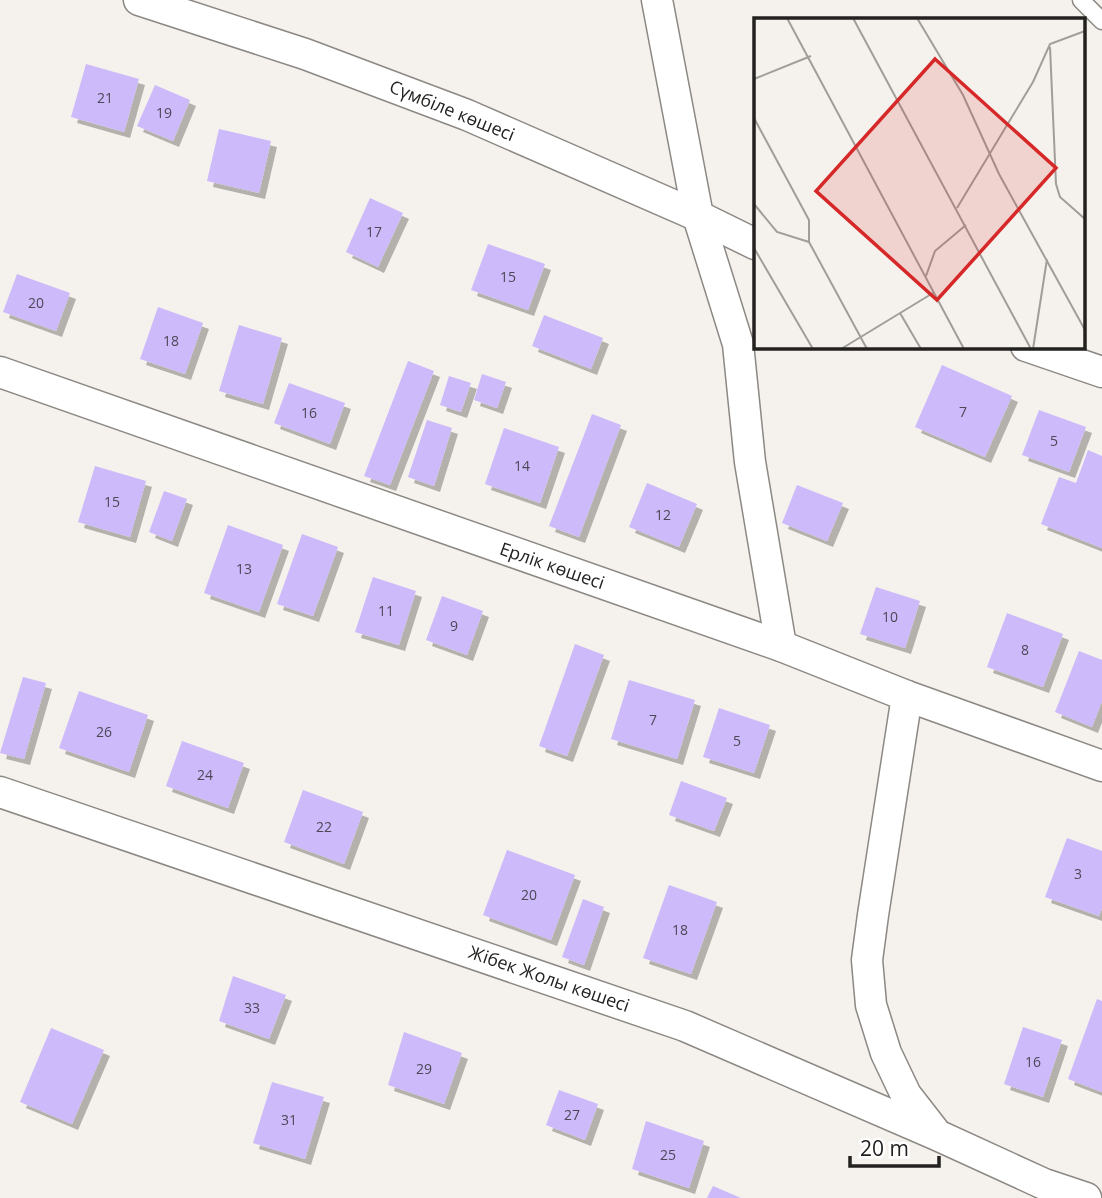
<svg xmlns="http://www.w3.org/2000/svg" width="1102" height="1198" font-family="'Open Sans',sans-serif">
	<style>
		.building { fill: #ccbafa; filter: url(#shadow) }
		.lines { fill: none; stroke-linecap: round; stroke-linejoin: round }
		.service-casing { stroke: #8c8984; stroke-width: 19 }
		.minor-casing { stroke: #8c8984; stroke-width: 33 }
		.service { stroke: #fff; stroke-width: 16 }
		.minor { stroke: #fff; stroke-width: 30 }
		.labels { text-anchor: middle; stroke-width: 6; stroke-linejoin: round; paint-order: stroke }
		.number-label { font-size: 14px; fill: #4d4856 }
		.street-label { font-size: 18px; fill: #232220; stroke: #fff }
		.inset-road { fill: none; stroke: #a19e9a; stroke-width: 2 }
		.view { fill: #d62828; fill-opacity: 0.15; stroke: #d62828; stroke-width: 3.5 }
		.inset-edge { fill: none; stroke: #232220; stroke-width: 3.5 }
	</style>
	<defs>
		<filter id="shadow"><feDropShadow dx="6" dy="6" stdDeviation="0" flood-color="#0004"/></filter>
	</defs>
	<rect width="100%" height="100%" fill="#f5f1ec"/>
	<g class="building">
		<polygon points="86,64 139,79 124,132 71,117"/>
		<polygon points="155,85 190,100 173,141 137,126"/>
		<polygon points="219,129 271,141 259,193 207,181"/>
		<polygon points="370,198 403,213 378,267 346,252"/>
		<polygon points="488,244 545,264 528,310 471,290"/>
		<polygon points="17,274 70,293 56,331 3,312"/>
		<polygon points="158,307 203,323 185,374 140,359"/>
		<polygon points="544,315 603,338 591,369 532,346"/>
		<polygon points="239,325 282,338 263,404 219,391"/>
		<polygon points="408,361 434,371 390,485 364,476"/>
		<polygon points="942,365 1012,396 985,457 915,427"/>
		<polygon points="482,374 506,382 497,408 474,400"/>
		<polygon points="449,376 471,383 461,412 440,405"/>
		<polygon points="289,383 345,403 330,444 274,423"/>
		<polygon points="1039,410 1086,427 1069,472 1022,455"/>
		<polygon points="592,414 621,425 579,537 549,526"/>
		<polygon points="427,420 452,428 434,486 408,477"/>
		<polygon points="504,428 559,447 540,503 485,484"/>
		<polygon points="1088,450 1102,456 1102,548 1041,524 1059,477 1076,483"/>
		<polygon points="95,466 146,481 130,537 78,522"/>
		<polygon points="647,483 697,504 679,547 629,527"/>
		<polygon points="797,485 843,503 827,541 782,523"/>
		<polygon points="164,491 187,499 172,541 149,532"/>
		<polygon points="228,525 283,545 259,612 204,593"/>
		<polygon points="302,534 338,547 313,616 277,604"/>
		<polygon points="373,577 416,591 399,645 355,632"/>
		<polygon points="876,587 920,601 905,648 860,634"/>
		<polygon points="442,596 483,611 467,655 426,640"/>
		<polygon points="1007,613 1063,634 1043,687 987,667"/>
		<polygon points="575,644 604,655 567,756 539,746"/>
		<polygon points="1079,651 1102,660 1102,701 1092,727 1055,712"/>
		<polygon points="23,677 46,683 24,759 0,753"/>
		<polygon points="629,680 695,700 677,759 611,739"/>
		<polygon points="79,691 148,715 129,772 59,748"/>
		<polygon points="719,708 770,725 754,773 703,757"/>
		<polygon points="182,741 244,763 228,808 166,786"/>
		<polygon points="681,781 727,798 714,831 669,815"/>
		<polygon points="303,790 363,812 344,864 284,842"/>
		<polygon points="1067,838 1102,851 1102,908 1099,916 1045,897"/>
		<polygon points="507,850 575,875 551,940 483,915"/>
		<polygon points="669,885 717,902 691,974 643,958"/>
		<polygon points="583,899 604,907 584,965 562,957"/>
		<polygon points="233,976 286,995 269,1039 219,1021"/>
		<polygon points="1097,999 1102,1001 1102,1092 1068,1079"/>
		<polygon points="1023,1027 1062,1040 1043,1097 1004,1084"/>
		<polygon points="51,1028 104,1050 72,1124 20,1102"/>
		<polygon points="404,1032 462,1053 444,1104 388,1085"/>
		<polygon points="272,1082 324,1097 305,1159 253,1143"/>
		<polygon points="559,1090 598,1104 585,1140 546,1125"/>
		<polygon points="646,1121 704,1141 689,1188 632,1169"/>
		<polygon points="713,1186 741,1198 707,1198"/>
	</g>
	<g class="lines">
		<g class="service-casing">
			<polyline id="service" points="1081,0 1102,21"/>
		</g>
		<g class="minor-casing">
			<g id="minor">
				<polyline points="139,0 305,54 467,115 698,216 755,244"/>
				<polyline points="657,0 698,216 738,344 750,462 781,646"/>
				<polyline points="1026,346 1102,372"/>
				<polyline points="0,372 781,646 907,696 1102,766"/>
				<polyline points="907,696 873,915 867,960 871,1005 886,1053 906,1095 934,1131"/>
				<polyline points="0,792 685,1026 937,1135 1044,1184 1086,1198"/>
			</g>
		</g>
		<use href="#service" class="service"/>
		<use href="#minor" class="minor"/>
	</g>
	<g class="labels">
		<g class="number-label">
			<text x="105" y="103">21</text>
			<text x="164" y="118">19</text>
			<text x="374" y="237">17</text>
			<text x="508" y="282">15</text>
			<text x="36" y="308">20</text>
			<text x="171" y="346">18</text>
			<text x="963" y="417">7</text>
			<text x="309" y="418">16</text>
			<text x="1054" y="446">5</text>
			<text x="522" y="471">14</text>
			<text x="112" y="507">15</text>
			<text x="663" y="520">12</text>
			<text x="244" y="574">13</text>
			<text x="386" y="616">11</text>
			<text x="890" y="622">10</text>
			<text x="454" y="631">9</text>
			<text x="1025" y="655">8</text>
			<text x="653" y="725">7</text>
			<text x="104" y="737">26</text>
			<text x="737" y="746">5</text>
			<text x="205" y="780">24</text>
			<text x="324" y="832">22</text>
			<text x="1078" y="879">3</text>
			<text x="529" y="900">20</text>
			<text x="680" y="935">18</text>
			<text x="252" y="1013">33</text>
			<text x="1033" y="1067">16</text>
			<text x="424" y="1074">29</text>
			<text x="572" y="1120">27</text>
			<text x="289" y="1125">31</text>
			<text x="668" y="1160">25</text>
		</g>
		<g class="street-label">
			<text transform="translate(452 111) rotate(22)" y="6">Сүмбіле көшесі</text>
			<text transform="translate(552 566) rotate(19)" y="6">Ерлік көшесі</text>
			<text transform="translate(549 979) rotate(19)" y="6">Жібек Жолы көшесі</text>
		</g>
	</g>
	<g transform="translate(754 18)">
		<rect width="331" height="331" fill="#f5f1ec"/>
		<path class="inset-road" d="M 33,0 L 210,331M 99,0 L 277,331M 163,0 L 209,77 L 245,156 L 331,312M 296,29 L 302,166 L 306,179 L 331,201M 0,61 L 57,38M 0,100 L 55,202 L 55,224M 0,186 L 23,214 L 55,224M 203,190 L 279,64 L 296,26 L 331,13M 55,224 L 113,331M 0,230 L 59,331M 172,258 L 181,233 L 212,207M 146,295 L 167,331M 87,331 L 179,275M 279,331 L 293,241"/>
		<path class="view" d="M 181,41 L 302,150 L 183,282 L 62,173 Z"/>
		<rect width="331" height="331" class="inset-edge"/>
	</g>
	<path d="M850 1156v10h89v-10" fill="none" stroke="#232220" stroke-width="3.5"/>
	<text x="860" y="1156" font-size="21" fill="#232220" stroke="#ffffff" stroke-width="5" paint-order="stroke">20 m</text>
</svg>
